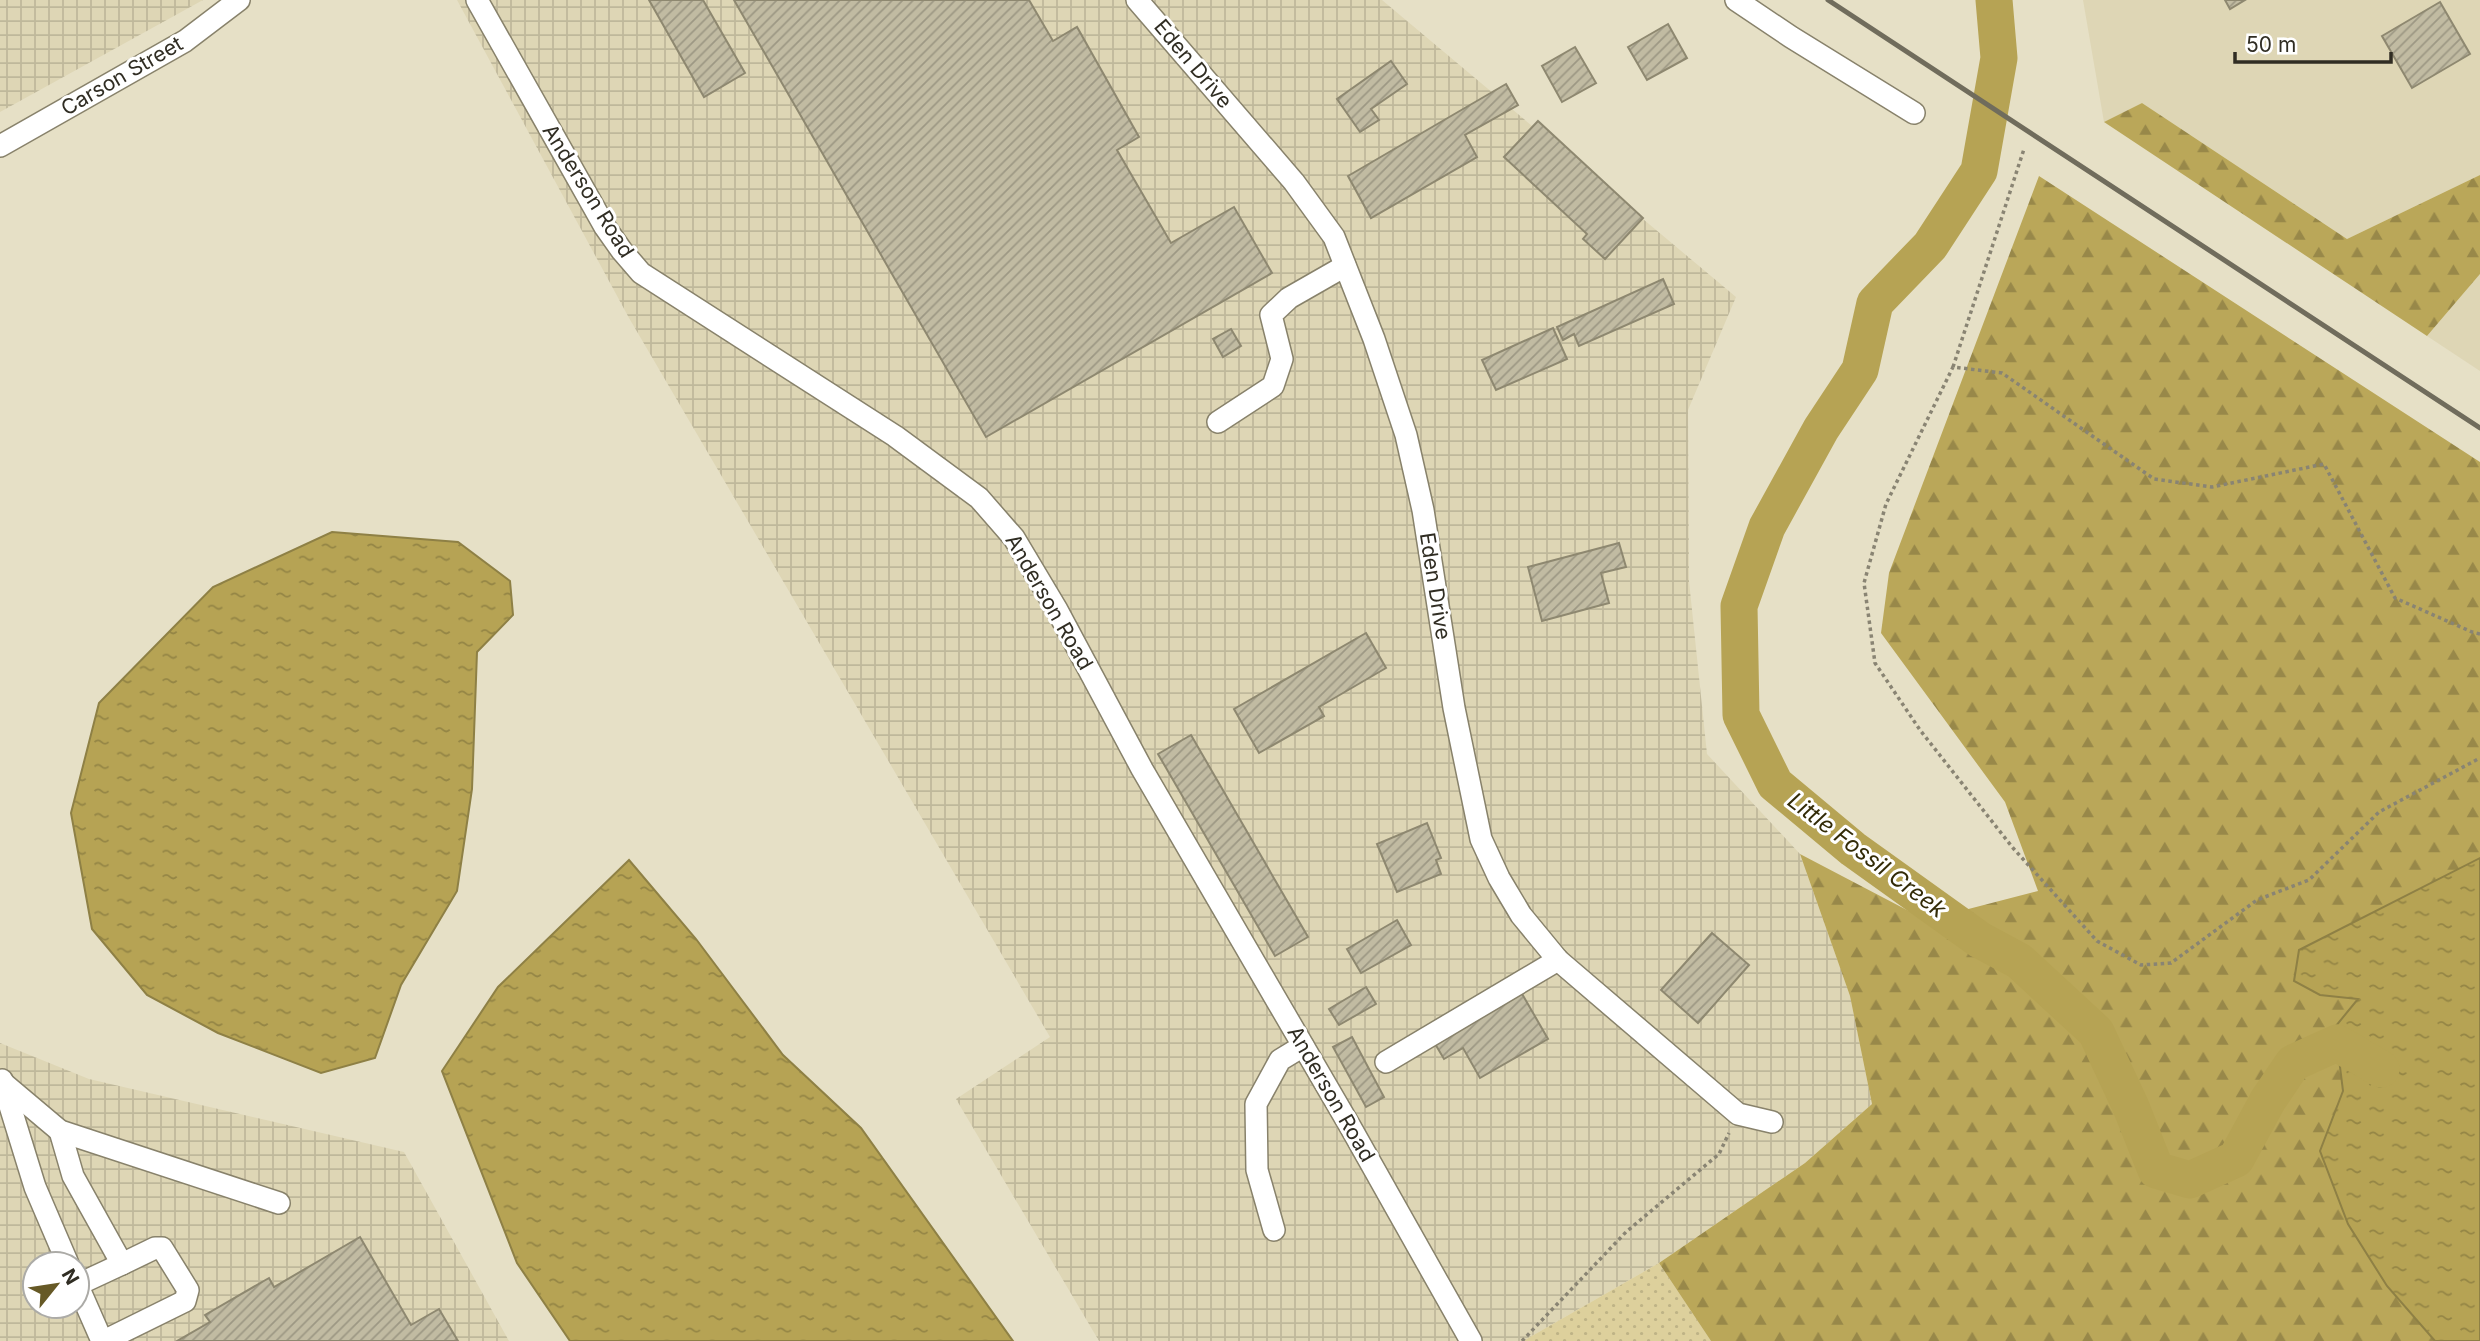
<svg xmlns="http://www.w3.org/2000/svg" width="2480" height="1341" font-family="Inter,sans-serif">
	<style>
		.built { fill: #ded6b5 }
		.industrial { fill: url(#industrial-grid); fill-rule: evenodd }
		.grass { fill: url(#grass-dots) }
		.forest { fill: url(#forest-firs) }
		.water { fill: url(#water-ripples); stroke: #8e8045; stroke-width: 2 }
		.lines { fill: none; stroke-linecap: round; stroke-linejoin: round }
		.river { stroke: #b6a354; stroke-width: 37 }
		.building { fill: url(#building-hatch); stroke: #8e8870; stroke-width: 2 }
		.minor-casing { stroke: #88826b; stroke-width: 24 }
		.path { stroke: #898473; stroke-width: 3.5; stroke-dasharray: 3.5 3.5; stroke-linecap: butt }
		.minor { stroke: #fff; stroke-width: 21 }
		.rail { stroke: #706c5c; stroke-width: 5 }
		.labels { text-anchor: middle; stroke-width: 6; stroke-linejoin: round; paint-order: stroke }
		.street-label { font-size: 21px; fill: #302d23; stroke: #fff }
		.water-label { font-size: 23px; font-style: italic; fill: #332b07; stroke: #fff }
	</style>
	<defs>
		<pattern id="industrial-grid" width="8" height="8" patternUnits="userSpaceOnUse" patternTransform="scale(1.75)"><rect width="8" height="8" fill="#ded6b5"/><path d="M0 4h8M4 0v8" fill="none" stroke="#bfb89b"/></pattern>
		<pattern id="grass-dots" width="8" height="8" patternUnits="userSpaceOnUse" patternTransform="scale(1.75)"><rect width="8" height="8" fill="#ddd09c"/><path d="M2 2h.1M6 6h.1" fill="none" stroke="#beb386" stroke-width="1.8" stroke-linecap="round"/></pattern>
		<pattern id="forest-firs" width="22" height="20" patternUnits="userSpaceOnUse" patternTransform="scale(1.75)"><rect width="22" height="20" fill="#baa759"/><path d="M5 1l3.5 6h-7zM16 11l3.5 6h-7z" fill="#988849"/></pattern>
		<pattern id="water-ripples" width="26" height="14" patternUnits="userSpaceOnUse" patternTransform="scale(1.75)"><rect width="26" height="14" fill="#b6a354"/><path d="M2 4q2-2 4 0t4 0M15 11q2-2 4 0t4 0" fill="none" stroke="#948545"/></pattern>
		<pattern id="building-hatch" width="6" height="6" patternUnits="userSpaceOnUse" patternTransform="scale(1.75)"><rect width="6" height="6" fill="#c1bba2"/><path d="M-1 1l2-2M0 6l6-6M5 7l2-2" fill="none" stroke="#9d9884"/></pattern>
	</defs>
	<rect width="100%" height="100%" fill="#e6e0c6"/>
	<g class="built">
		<polygon points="2083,0 2480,0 2480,175 2347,239 2142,103 2104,122"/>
		<polygon points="2480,274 2480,371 2427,336"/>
	</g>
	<g class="industrial">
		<polygon points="0,0 203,0 0,112"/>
		<polygon points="457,0 1382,0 1736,297 1688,410 1689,581 1707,754 1800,854 1850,996 1872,1104 1805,1163 1659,1263 1523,1341 1099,1341 956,1099 1050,1037 629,318"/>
		<path d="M 0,1043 L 89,1079 L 404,1152 L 509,1341 L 0,1341 ZM 35,1264 L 77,1264 L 77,1306 L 35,1306 Z"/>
	</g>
	<polygon class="grass" points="1659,1263 1711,1341 1523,1341"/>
	<g class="forest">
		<polygon points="2142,103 2347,239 2480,175 2480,274 2427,336 2104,122"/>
		<polygon points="2039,176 2480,462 2480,858 2299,950 2320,995 2359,999 2335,1027 2343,1091 2320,1151 2387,1286 2435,1341 1711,1341 1659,1263 1805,1163 1872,1104 1850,996 1800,854 1926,920 2038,891 2005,802 1881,633 1889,573"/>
	</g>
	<g class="water">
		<polygon points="332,532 458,542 510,581 513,615 477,652 472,789 457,891 401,985 375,1058 321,1073 218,1033 147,995 92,929 71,813 99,703 213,587"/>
		<polygon points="2480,858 2480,1341 2435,1341 2387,1286 2348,1224 2320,1151 2343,1091 2335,1027 2358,999 2320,995 2294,981 2299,950"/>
		<polygon points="629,860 696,939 783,1055 861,1128 1013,1341 570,1341 517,1263 442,1071 498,987"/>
	</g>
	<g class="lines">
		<polyline class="river" points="1994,0 1999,58 1979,171 1930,246 1875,303 1860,370 1821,429 1767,527 1739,606 1741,715 1775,784 1853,849 1980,940 2019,961 2096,1032 2131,1107 2156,1170 2190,1180 2236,1159 2268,1100 2293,1063 2337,1043 2381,1069"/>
	</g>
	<g class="building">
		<polygon points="649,0 703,0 745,73 704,97"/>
		<polygon points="734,0 1029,0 1053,41 1077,27 1139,137 1117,150 1171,243 1234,207 1272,273 986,437"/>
		<polygon points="2225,0 2245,0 2230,9"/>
		<polygon points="2440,2 2470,54 2412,88 2382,36"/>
		<polygon points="1668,24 1687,58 1647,80 1628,47"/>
		<polygon points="1575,47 1596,83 1562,102 1542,66"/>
		<polygon points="1391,61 1407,84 1371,109 1379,120 1360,132 1337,99"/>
		<polygon points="1506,84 1518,105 1465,135 1477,157 1371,218 1348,176"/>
		<polygon points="1538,121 1643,218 1605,259 1583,239 1587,234 1504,157"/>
		<polygon points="1663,279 1674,304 1579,346 1574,334 1563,340 1557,327"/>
		<polygon points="1553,328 1567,359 1496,390 1482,360"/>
		<polygon points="1231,329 1241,346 1223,357 1213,339"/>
		<polygon points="1619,543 1626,567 1601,573 1609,603 1542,621 1528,567"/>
		<polygon points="1366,633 1386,668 1319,707 1324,716 1259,753 1234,709"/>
		<polygon points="1191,735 1308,937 1275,956 1158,754"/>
		<polygon points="1427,823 1441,858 1436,860 1441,874 1397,892 1377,844"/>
		<polygon points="1397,920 1411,945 1361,973 1347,949"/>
		<polygon points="1712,933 1749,965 1698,1023 1661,990"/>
		<polygon points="1366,987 1376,1004 1339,1025 1329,1009"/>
		<polygon points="1521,992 1548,1039 1480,1078 1463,1048 1444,1059 1434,1042"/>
		<polygon points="1352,1037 1384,1097 1366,1107 1333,1047"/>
		<polygon points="360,1237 411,1325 439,1309 458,1341 177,1341 210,1322 205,1315 269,1278 274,1287"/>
	</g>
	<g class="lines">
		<g class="minor-casing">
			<g id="minor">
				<polyline points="477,0 605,227 622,251 641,273 895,436 979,498 1014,538 1057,610 1142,769 1351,1128 1471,1341"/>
				<polyline points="1137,0 1294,182 1334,237 1374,339 1406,435 1423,510 1454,708 1481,839 1499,878 1521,915 1558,960 1738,1114 1772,1122"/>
				<polyline points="1736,0 1791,37 1914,113"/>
				<polyline points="0,146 185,41 239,0"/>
				<polyline points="1218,422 1273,386 1282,359 1271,315 1289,298 1345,266"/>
				<polyline points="1386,1062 1558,960"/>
				<polyline points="2,1080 35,1187 68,1264"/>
				<polyline points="0,1085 3,1083 60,1131 279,1203"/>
				<polyline points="60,1131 73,1176 122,1264 155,1248 162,1248 188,1290 185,1301 104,1341"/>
				<polyline points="1274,1230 1257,1170 1256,1104 1280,1060 1303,1046"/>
				<polyline points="77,1284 102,1341"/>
				<polyline points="77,1285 122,1264"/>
			</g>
		</g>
		<g class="path">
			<polyline points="1953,367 2024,149"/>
			<polyline points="2480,634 2472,632 2395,598 2324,464 2212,487 2154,479 2002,373 1953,367 1886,504 1864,583 1875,663 1920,730 2013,848 2097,941 2141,965 2171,963 2257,900 2309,880 2379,812 2480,758"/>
			<polyline points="1522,1341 1626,1232 1719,1154 1729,1133"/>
		</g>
		<use href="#minor" class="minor"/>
		<polyline class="rail" points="1828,0 2480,428"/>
	</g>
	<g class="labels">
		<g class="street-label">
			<text transform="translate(1193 64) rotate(50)" y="7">Eden Drive</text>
			<text transform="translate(122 76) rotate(-30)" y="7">Carson Street</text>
			<text transform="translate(588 191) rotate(58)" y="7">Anderson Road</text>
			<text transform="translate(1435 586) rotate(81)" y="7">Eden Drive</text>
			<text transform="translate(1049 602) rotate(60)" y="7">Anderson Road</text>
			<text transform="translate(1331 1094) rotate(60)" y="7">Anderson Road</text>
		</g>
		<g class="water-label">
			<text transform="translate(1867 855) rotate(37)" y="8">Little Fossil Creek</text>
		</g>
	</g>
	<g transform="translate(56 1285) rotate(60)"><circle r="33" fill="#ffffff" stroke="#acaba7" stroke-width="2"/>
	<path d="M0-5L12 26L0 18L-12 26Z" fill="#665926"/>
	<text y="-10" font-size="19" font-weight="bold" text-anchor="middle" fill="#302d23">N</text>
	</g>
	<path d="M2235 52v10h156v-10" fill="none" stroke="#302d23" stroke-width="3.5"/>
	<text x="2246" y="52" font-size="21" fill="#302d23" stroke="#ffffff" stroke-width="5" paint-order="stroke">50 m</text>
</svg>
